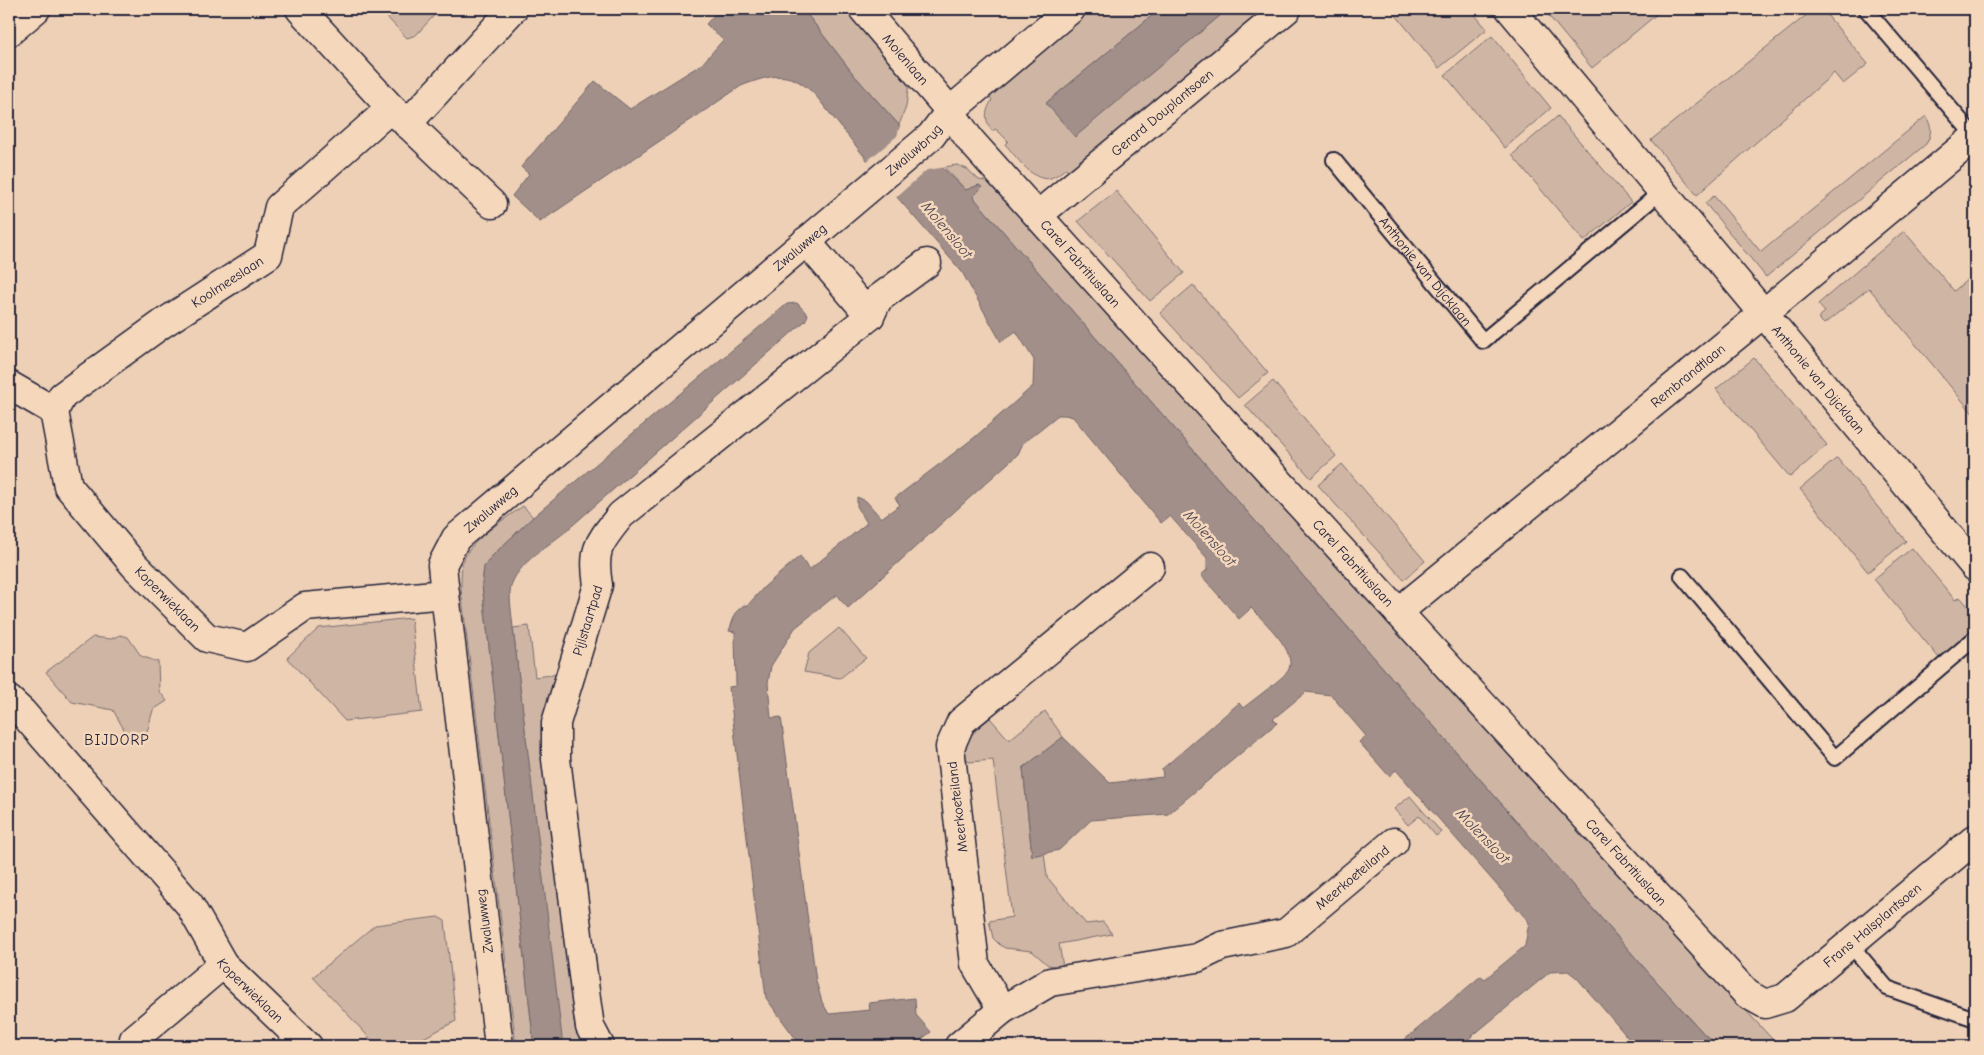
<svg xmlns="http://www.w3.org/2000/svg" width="1984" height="1055" font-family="'Comic Neue',sans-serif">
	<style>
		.green { fill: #cfb6a4; stroke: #786c70 }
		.water { fill: #a28f89; stroke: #6f636a }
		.pier { fill: #edd0b6 }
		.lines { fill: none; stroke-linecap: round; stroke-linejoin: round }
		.service-casing { stroke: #22223b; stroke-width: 18 }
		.minor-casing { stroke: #22223b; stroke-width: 31 }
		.service { stroke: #f5d7bb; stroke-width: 14 }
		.minor { stroke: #f5d7bb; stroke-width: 28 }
		.labels { text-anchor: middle; stroke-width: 5; stroke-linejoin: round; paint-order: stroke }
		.street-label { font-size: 14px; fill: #22223b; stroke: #f5d7bb }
		.water-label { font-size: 15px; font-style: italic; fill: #484352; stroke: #f5d7bb }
		.neighbourhood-label { font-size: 15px; letter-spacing: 1px; fill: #22223b; stroke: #f5d7bb }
	</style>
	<rect width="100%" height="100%" fill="#edd0b6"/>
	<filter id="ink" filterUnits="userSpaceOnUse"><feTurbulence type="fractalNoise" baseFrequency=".02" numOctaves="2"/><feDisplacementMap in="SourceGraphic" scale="10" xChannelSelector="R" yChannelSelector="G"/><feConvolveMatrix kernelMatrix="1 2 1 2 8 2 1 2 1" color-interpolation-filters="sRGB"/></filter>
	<g filter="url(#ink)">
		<g class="green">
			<polygon points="379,9 440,9 416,35 407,38"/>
			<polygon points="803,9 848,9 909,81 906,107 899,125 854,75"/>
			<path d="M 1084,9 L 1160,9 L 1046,103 L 1075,136 L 1228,9 L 1270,9 L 1074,175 L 1066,168 C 1062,171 1058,175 1053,177 C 1035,186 1016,156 1005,144 L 1008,141 L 996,129 L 992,131 C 984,119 985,112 992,100 L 985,91 Z"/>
			<polygon points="1391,9 1470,9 1487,29 1439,68"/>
			<polygon points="1543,9 1663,9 1592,68"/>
			<polygon points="1814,9 1822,9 1868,64 1843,84 1834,73 1697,195 1651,140"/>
			<polygon points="1492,36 1551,108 1505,148 1445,75"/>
			<polygon points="1558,116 1631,202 1584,241 1512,155"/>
			<path d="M 1926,116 C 1932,127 1932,134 1926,144 L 1766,277 L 1705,203 L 1714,196 L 1761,252 Z"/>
			<polygon points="957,165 967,169 979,180 991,182 1772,1039 1764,1046 1720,1046 1705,1035 1648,972 973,197 981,187 979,185 966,190 944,167"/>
			<polygon points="1116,191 1184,273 1150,301 1078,221"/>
			<polygon points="1904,231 1954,291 1975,273 1975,416 1869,288 1824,324 1818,318 1825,312 1818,304"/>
			<polygon points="1193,285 1268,373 1238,398 1160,313"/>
			<polygon points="1754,358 1827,445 1790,477 1716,389"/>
			<polygon points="1273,381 1336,456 1311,478 1245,405"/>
			<polygon points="1837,458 1906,541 1868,572 1800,489"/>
			<polygon points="1342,464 1425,561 1404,580 1318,485"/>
			<path d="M 523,506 L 533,517 L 491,557 L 484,567 L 482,584 L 534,1046 L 516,1046 L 461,589 C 461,581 461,573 462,565 C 467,541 504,520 523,506 Z"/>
			<polygon points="1912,548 1955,600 1960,597 1975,614 1975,627 1939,658 1874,579"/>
			<polygon points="411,618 422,712 345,721 287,658 319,628"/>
			<polygon points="529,626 535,677 560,674 587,1046 563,1046 561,1039 513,628"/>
			<polygon points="839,628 866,658 840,678 804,672 809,653"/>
			<polygon points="120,635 128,637 141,656 158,662 159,691 167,701 153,710 147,732 132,736 126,733 113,710 72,702 46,672 93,637 111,639"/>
			<path d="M 1045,711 L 1063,737 L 1023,768 L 1032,856 L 1044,853 L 1047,877 L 1086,924 L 1103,922 L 1112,934 L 1059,944 L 1063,967 L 1048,965 L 1032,951 L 1005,948 L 1000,945 L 993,938 L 989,921 L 1012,917 L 993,760 L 969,762 L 963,754 C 965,738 978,728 990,718 L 1009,740 Z"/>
			<polygon points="1410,796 1441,832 1436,836 1419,816 1408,825 1394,809"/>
			<polygon points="438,917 445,921 456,1021 408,1046 377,1046 313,977 375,925"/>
		</g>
		<g class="water">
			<path d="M 720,9 L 803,9 L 854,75 L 908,135 L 966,190 L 979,185 L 982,187 L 973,197 L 1648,972 L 1705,1035 L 1720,1046 L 1635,1046 L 1577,978 L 1568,971 L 1550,972 L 1460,1046 L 1397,1046 L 1481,976 L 1485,979 L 1525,946 L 1529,922 L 1396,770 L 1389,776 L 1359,742 L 1366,736 L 1331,695 L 1306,692 L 1273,719 L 1277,723 L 1168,814 L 1091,820 L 1059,850 L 1032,856 L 1023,768 L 1063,737 L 1110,783 L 1163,777 L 1162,769 L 1239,703 L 1243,708 C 1252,701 1283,678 1288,671 C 1299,652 1263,621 1251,608 L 1239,619 L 1201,575 L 1207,570 L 1207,558 L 1170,516 L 1161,523 L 1073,417 L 1065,415 L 1058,415 L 1023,443 L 1018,454 L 848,608 L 836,595 L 795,628 L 771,666 L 768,683 L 771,718 L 781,717 L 816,981 L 822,1002 L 829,1014 L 870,1010 L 869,1003 L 915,998 L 916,1015 L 931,1032 L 912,1046 L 801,1046 L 766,998 L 729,687 L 736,686 L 735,632 L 729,631 L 736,612 L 744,605 L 747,606 L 764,587 L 800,556 L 809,570 L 867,523 L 857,506 L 857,497 L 866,501 L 881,518 L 900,505 L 895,498 L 975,437 L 1033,386 L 1034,360 L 1016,331 L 1001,342 L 962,272 L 896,196 L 816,96 C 791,69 772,74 741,86 L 540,222 L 512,196 L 529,174 L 521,167 L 595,81 L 630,109 L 702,64 L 723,40 L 706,24 Z"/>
			<polygon points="1160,9 1228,9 1075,137 1046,103"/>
			<path d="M 797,303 L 808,315 L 805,321 L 565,532 C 547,547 511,567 510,593 C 510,604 512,617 513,628 L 563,1046 L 534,1046 L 482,584 L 484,567 L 491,557 L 533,517 L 787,304 Z"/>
		</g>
		<polygon class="pier" points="901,123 947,167 927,170 895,198 866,162 897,136"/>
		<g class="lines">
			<g class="service-casing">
				<g id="service">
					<polyline points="1866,9 1975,137"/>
					<path id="s1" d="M 1334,160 L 1483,341 L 1662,191"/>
					<polyline points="1682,576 1835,758 1975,638"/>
					<polyline points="1850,944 1887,988 1975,1019"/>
				</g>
			</g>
			<g class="minor-casing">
				<g id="minor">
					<polyline points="300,9 391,108 492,204"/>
					<path id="s2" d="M 863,9 L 950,111 L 970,140 L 1135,324 L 1747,994 L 1765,1004 L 1785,998 L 1975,839"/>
					<path id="s3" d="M 1510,9 L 1975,567"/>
					<polyline points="9,32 36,9"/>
					<polyline points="407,124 513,9"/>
					<path id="s4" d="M 1038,215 L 1287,9"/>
					<polyline points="870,316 878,299 927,263"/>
					<path id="s5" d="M 9,385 L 54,411 L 68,486 L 135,566 L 207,638 L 247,647 L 305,607 L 445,594"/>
					<path id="s6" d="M 54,411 L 62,396 L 162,324 L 268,255 L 279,207 L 391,108"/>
					<path id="s7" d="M 1398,612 L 1764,313 L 1975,137"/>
					<path id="s8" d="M 9,700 L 22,712 L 189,904 L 223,964 L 308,1046"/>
					<path id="s9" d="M 1002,1010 L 1050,982 L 1197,958 L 1222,946 L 1286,933 L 1394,842"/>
					<polyline points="134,1039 223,964"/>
					<path id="s10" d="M 499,1046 L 445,594 L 442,565 L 456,538 L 931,136 L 950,111 L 1071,9"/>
					<path id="s11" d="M 600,1046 L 590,1027 L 586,999 L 556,759 L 556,723 L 598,585 C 592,548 599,543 621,515 L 870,316 L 806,241"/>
					<polyline points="959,1046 1002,1010 975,964 950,747 961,722 1150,567"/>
				</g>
			</g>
			<use href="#service" class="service"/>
			<use href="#minor" class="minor"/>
		</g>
	</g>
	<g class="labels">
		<g class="street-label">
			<text dy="5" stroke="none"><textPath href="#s2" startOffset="66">Molenlaan</textPath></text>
			<text dy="5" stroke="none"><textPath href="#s4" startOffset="161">Gerard Douplantsoen</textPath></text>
			<text dy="5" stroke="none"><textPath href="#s10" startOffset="1115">Zwaluwbrug</textPath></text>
			<text dy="5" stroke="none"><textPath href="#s10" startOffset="965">Zwaluwweg</textPath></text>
			<text dy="5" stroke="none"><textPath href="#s2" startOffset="335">Carel Fabritiuslaan</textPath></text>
			<text dy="5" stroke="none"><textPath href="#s1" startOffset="144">Anthonie van Dijcklaan</textPath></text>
			<text dy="5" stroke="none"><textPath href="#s6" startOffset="218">Koolmeeslaan</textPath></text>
			<text dy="5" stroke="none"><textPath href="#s7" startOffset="374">Rembrandtlaan</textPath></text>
			<text dy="5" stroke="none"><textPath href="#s3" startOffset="482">Anthonie van Dijcklaan</textPath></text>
			<text dy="5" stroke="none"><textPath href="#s10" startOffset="560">Zwaluwweg</textPath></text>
			<text dy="5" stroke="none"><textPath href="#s2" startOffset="740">Carel Fabritiuslaan</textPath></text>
			<text dy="5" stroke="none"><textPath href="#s5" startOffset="279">Koperwieklaan</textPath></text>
			<text dy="5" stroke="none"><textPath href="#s11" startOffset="435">Pijlstaartpad</textPath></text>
			<text transform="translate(957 807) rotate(-97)" y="5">Meerkoeteiland</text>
			<text dy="5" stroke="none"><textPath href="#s2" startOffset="1145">Carel Fabritiuslaan</textPath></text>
			<text dy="5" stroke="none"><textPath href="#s9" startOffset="384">Meerkoeteiland</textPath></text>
			<text transform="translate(484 921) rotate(-97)" y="5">Zwaluwweg</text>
			<text dy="5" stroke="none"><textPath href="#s2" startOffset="1479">Frans Halsplantsoen</textPath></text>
			<text dy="5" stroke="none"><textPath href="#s8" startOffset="379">Koperwieklaan</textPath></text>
		</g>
		<g class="water-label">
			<text transform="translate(947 230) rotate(50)" y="5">Molensloot</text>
			<text transform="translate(1210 538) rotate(48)" y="5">Molensloot</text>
			<text transform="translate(1483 836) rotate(46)" y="5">Molensloot</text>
		</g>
		<g class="neighbourhood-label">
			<text x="117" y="745">BIJDORP</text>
		</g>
	</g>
	<rect width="1984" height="1055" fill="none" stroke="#f5d7bb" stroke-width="30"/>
	<rect x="15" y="15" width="1954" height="1025" fill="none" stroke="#22223b" stroke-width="2" filter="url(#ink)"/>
</svg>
